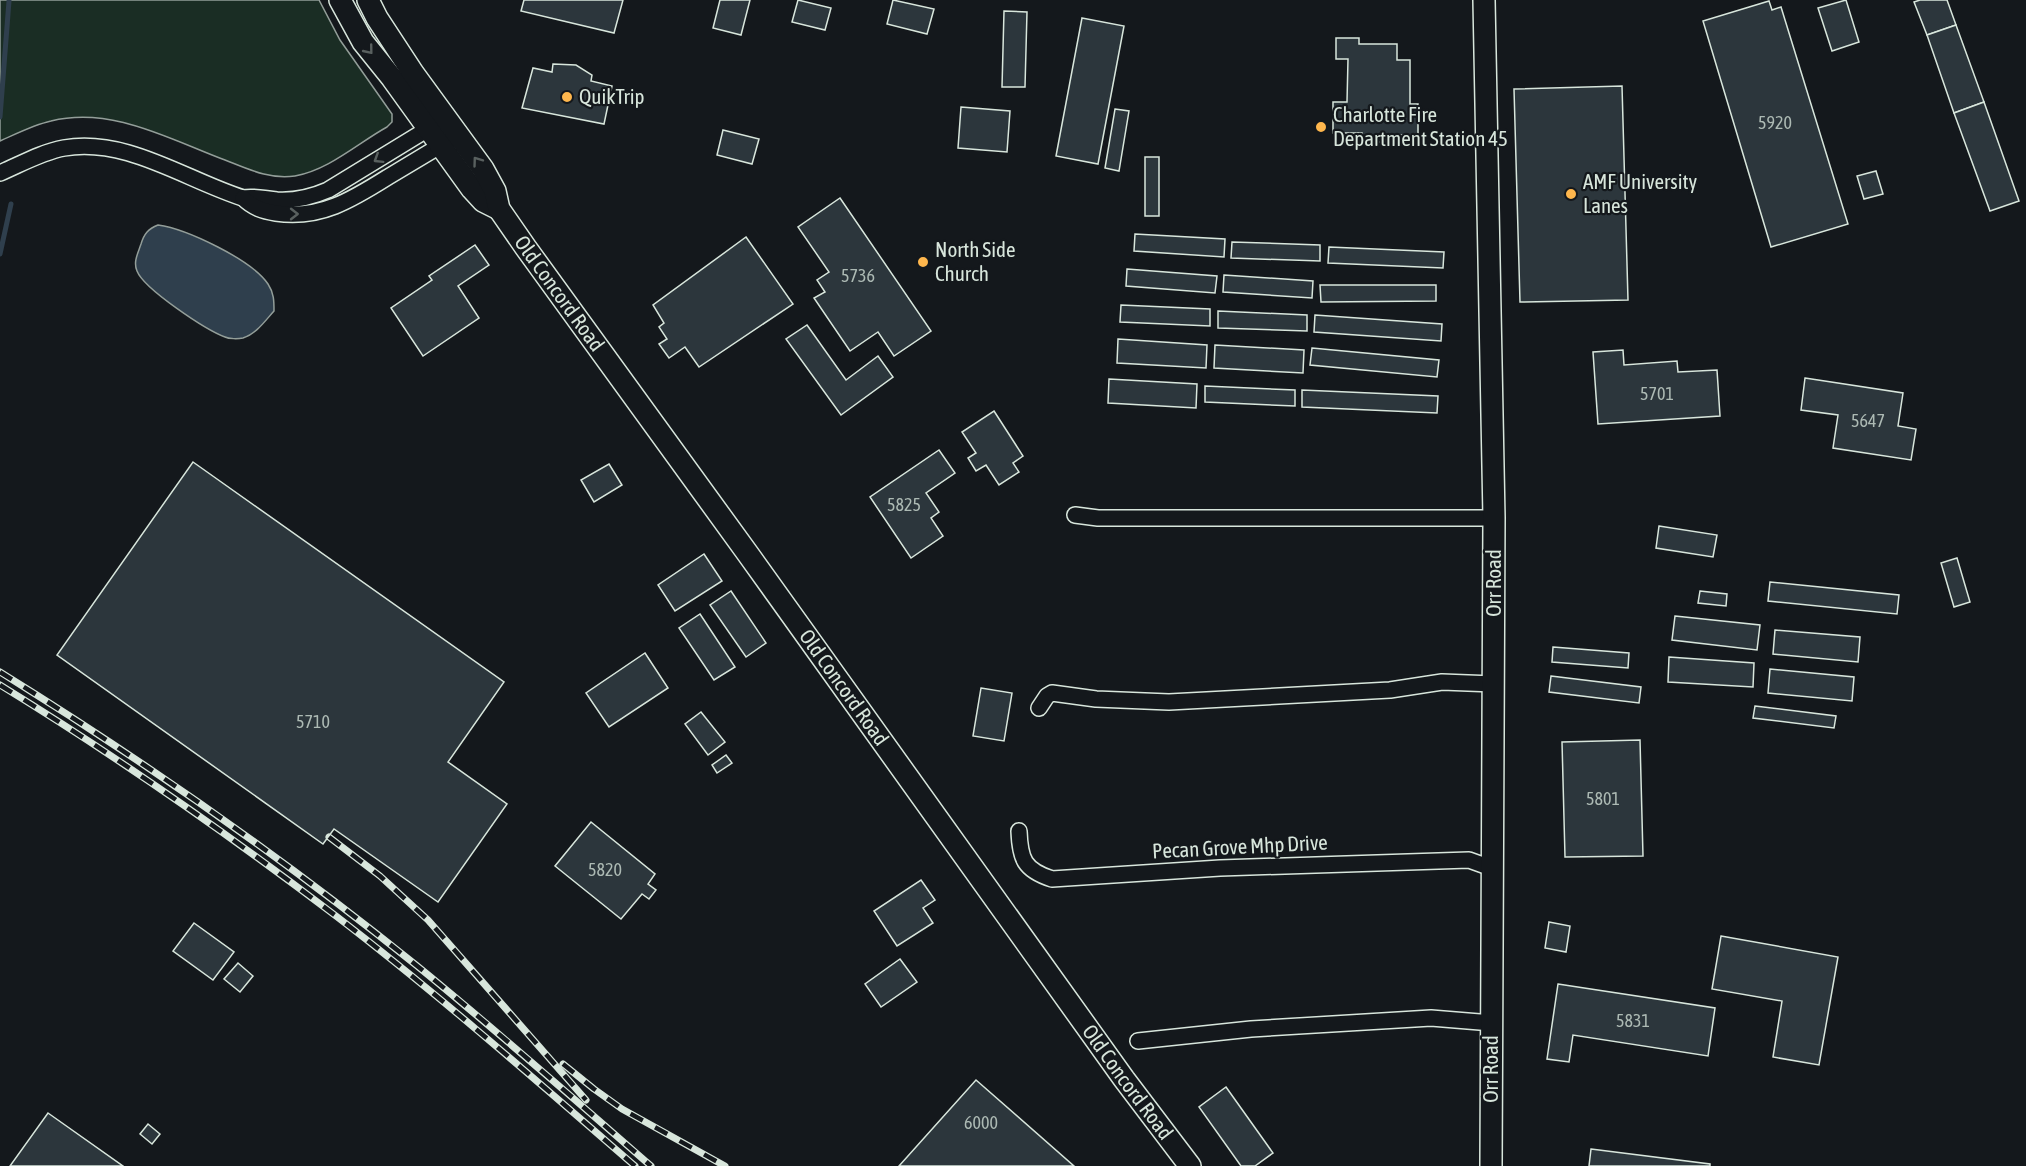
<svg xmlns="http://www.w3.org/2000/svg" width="2026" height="1166" font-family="'Asap Condensed',sans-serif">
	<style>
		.green { fill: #1a2d24; stroke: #939e99; stroke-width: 1.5 }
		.water { fill: #2f3f4d; stroke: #939e99; stroke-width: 1.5 }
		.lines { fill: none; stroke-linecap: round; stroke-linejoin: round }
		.stream { stroke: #2f3f4d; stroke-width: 5 }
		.building { fill: #2c363c; stroke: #d8e6dc; stroke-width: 1.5 }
		.street-casing { stroke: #d8e6dc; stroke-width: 18 }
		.secondary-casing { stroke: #d8e6dc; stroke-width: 24 }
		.street { stroke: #14181c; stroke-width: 15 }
		.secondary { stroke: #14181c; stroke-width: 21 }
		.rail-casing { stroke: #d8e6dc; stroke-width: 7 }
		.rail { stroke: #14181c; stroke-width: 4.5; stroke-dasharray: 14; stroke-linecap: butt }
		.oneway { stroke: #59605f }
		.poi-dot { fill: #ffb74d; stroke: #14181c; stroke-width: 2 }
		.labels { text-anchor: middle; stroke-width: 4.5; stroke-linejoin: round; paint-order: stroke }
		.number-label { font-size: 18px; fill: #adbab4 }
		.poi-label { font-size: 21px; fill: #d8e6dc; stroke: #14181c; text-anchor: start }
		.street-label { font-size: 21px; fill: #d8e6dc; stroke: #14181c }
	</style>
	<rect width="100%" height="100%" fill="#14181c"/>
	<path class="green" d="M 0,0 L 319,0 L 340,40 L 392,114 L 392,122 L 387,127 C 358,143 329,170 295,176 C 270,180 248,169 225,160 C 169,139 112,106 51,121 C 33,125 16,134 0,141 Z"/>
	<path class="water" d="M 158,225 C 187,229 252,260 268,284 C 274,293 274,301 274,311 C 265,321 256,334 243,338 C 238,339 229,339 225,337 C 206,330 144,289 137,271 C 133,262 138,253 141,244 C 144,234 148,229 158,225 Z"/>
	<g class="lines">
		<g class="stream">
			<polyline points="0,117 9,1"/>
			<polyline points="0,254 11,204"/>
		</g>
	</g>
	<g class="building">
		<polygon points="524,0 623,0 614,33 521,11"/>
		<polygon points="720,0 750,0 741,35 713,28"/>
		<polygon points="798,0 831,8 825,30 792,22"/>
		<polygon points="893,0 934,9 927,34 887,24"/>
		<polygon points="1846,0 1859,42 1832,51 1818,8"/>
		<polygon points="1920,0 1947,0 1956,25 1927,35 1914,2"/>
		<polygon points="1769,1 1772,10 1781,7 1848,224 1771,247 1703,21"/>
		<polygon points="1004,11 1027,12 1025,87 1002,87"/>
		<polygon points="1082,18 1124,26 1098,164 1056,156"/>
		<polygon points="1956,25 1984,102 1954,113 1927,35"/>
		<polygon points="1336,38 1359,38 1359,44 1397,44 1397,60 1410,60 1410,104 1418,104 1418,135 1385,135 1385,142 1362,142 1362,133 1333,133 1333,102 1347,102 1348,59 1336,59"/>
		<polygon points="553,64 576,65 592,75 591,81 612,86 604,124 522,108 533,68 552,72"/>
		<polygon points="1622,86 1628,300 1520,302 1514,89"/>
		<polygon points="1984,102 2019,201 1990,211 1954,113"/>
		<polygon points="961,107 1010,111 1007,152 958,148"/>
		<polygon points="1115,109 1129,111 1119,171 1105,168"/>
		<polygon points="723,130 759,139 752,164 717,155"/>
		<rect x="1145" y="157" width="14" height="59"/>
		<polygon points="1876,171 1883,194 1864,199 1857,176"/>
		<polygon points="840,198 931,331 894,356 878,332 850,351 814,298 825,292 817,280 829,272 798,227"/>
		<polygon points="1135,234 1225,239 1224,257 1134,251"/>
		<polygon points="746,237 793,304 699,367 685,347 669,358 659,344 667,339 659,327 664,323 653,305"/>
		<polygon points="1232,242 1320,245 1320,261 1231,258"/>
		<polygon points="475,245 489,265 458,286 479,318 423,356 391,308 432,280 429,276"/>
		<polygon points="1329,247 1444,252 1443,268 1328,263"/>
		<polygon points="1127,269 1217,276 1215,293 1126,286"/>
		<polygon points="1224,275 1313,281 1312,298 1223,292"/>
		<polygon points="1320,285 1436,285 1436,301 1321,302"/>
		<polygon points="1121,305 1210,309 1210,326 1120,322"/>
		<polygon points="1218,311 1307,315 1307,331 1218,328"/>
		<polygon points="1315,315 1442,324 1441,341 1314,332"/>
		<polygon points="807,325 846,380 878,356 893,377 841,415 786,339"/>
		<polygon points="1118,339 1207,345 1206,368 1117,363"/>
		<polygon points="1215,345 1304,350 1303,373 1214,368"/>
		<polygon points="1312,348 1439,360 1437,377 1310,365"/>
		<polygon points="1623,350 1624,365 1677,361 1678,372 1717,370 1720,416 1598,424 1593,352"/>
		<polygon points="1805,378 1903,393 1898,426 1916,429 1911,460 1833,448 1838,415 1801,410"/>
		<polygon points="1109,379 1197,384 1196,408 1108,403"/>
		<polygon points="1205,386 1295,390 1295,406 1205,402"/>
		<polygon points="1302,390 1438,396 1437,413 1302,407"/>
		<polygon points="994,411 1023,456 1013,463 1019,472 999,485 986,465 976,471 968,458 976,453 962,432"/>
		<polygon points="939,450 955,473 926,493 939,512 931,518 943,536 911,558 870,497"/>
		<polygon points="193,462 504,682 448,762 507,804 438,902 334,829 323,844 57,655"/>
		<polygon points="609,464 622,485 594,502 581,480"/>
		<polygon points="1659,526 1717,535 1713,557 1656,548"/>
		<polygon points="704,554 722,581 675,611 658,585"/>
		<polygon points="1957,558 1970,602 1954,607 1941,563"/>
		<polygon points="1770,582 1899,595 1897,614 1768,601"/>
		<polygon points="731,591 766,643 746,657 710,605"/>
		<polygon points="1700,591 1727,594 1726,606 1698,603"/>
		<polygon points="700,614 735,667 714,680 679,628"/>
		<polygon points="1675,616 1760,625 1757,650 1672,640"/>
		<polygon points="1775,630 1860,637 1858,662 1773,654"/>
		<polygon points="1553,647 1629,653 1628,668 1552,662"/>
		<polygon points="645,653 668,688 609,727 586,693"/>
		<polygon points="1669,657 1754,663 1753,687 1668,682"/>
		<polygon points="1770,669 1854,677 1852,701 1768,693"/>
		<polygon points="1551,676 1641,687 1639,703 1549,692"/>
		<polygon points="981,688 1012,693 1004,741 973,736"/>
		<polygon points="1755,706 1836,716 1834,728 1753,718"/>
		<polygon points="701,712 725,742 708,755 685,724"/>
		<polygon points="1640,740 1643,856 1565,857 1562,742"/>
		<polygon points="726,755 732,763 717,773 712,765"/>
		<polygon points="591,822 655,874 648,884 656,890 649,899 642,894 621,919 555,866"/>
		<polygon points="921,880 935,900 923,908 933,923 897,946 874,911"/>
		<polygon points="1549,922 1570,926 1566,952 1545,948"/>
		<polygon points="194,923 234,952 213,980 173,951"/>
		<polygon points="1721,936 1838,957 1819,1065 1773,1057 1782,1001 1712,989"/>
		<polygon points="900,959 917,982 881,1007 865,984"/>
		<polygon points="238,963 253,976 240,992 224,979"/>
		<polygon points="1558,984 1715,1008 1708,1056 1573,1035 1569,1062 1547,1059"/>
		<polygon points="976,1080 1074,1166 899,1166"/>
		<polygon points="1226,1087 1273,1153 1255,1166 1241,1166 1199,1107"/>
		<polygon points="48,1113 123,1166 10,1166"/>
		<polygon points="148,1124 160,1134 152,1144 140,1134"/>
		<polygon points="1591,1149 1710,1164 1710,1166 1589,1166"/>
	</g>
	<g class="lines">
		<g class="street-casing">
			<g id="street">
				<path d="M 0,173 C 21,164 42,152 64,148 C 126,137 186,180 243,198 C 255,196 265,199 277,200 C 295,201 312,197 328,190 L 436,124"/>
				<path d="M 243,198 C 253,208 263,211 276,213 C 320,220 353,199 388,177 C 408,165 428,153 448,141"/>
				<polyline points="1075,515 1098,518 1494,518"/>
				<polyline points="1039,708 1047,696 1052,693 1096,699 1169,702 1390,690 1442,682 1494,684"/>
				<path d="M 1019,831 C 1020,859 1024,870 1052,879 L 1220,868 L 1469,860 L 1494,869"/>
				<polyline points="1138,1041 1251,1029 1431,1018 1492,1023"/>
			</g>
		</g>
		<g class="secondary-casing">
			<g id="secondary">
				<polyline points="340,0 363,42 392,78 472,189 483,201 499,209"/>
				<path id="s1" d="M 368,0 L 377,18 L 413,73 L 483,169 L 495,191 L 499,209 L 526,248 L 748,554 L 1124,1079 L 1190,1166"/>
				<polyline points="1484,0 1494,518 1491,1166"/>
			</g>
		</g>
		<use href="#street" class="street"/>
		<use href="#secondary" class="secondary"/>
		<g class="rail-casing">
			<g id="rail">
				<path d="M 0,672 C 144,761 284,859 416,965 C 496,1030 573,1098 651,1166"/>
				<path d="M 0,685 C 116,756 228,834 336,916 C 439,995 537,1081 635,1166"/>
				<polyline points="329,837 380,876 428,920 586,1100"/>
				<polyline points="563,1064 594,1089 622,1109 725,1166"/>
			</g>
		</g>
		<use href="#rail" class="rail"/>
	</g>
	<defs><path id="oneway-chevron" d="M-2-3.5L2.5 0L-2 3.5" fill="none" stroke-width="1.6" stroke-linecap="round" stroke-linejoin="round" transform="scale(1.5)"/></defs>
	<g class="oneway">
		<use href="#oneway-chevron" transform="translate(369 50) rotate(51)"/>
		<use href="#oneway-chevron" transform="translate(378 159) rotate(148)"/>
		<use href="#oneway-chevron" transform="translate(477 161) rotate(-126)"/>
		<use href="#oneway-chevron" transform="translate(294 214)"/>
	</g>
	<g class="poi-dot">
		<circle cx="567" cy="97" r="6"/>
		<circle cx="1321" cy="127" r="6"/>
		<circle cx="1571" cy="194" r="6"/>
		<circle cx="923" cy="262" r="6"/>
	</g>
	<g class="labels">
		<g class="number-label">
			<text x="1775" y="129">5920</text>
			<text x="858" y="282">5736</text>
			<text x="1657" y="400">5701</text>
			<text x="1868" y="427">5647</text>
			<text x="904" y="511">5825</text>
			<text x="313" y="728">5710</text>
			<text x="1603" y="805">5801</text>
			<text x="605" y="876">5820</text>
			<text x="1633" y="1027">5831</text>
			<text x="981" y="1129">6000</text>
		</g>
		<g class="poi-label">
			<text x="579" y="104">QuikTrip</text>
			<text x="1333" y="122">Charlotte Fire<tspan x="1333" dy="24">Department Station 45</tspan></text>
			<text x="1583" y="189">AMF University<tspan x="1583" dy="24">Lanes</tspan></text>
			<text x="935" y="257">North Side<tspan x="935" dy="24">Church</tspan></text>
		</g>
		<g class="street-label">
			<text dy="7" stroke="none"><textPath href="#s1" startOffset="352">Old Concord Road</textPath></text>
			<text transform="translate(1494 583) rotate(-90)" y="7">Orr Road</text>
			<text dy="7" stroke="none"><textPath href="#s1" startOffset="838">Old Concord Road</textPath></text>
			<text transform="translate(1240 847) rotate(-3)" y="7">Pecan Grove Mhp Drive</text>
			<text transform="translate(1491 1069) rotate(-90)" y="7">Orr Road</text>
			<text dy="7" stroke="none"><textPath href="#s1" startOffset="1324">Old Concord Road</textPath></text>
		</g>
	</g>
</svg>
